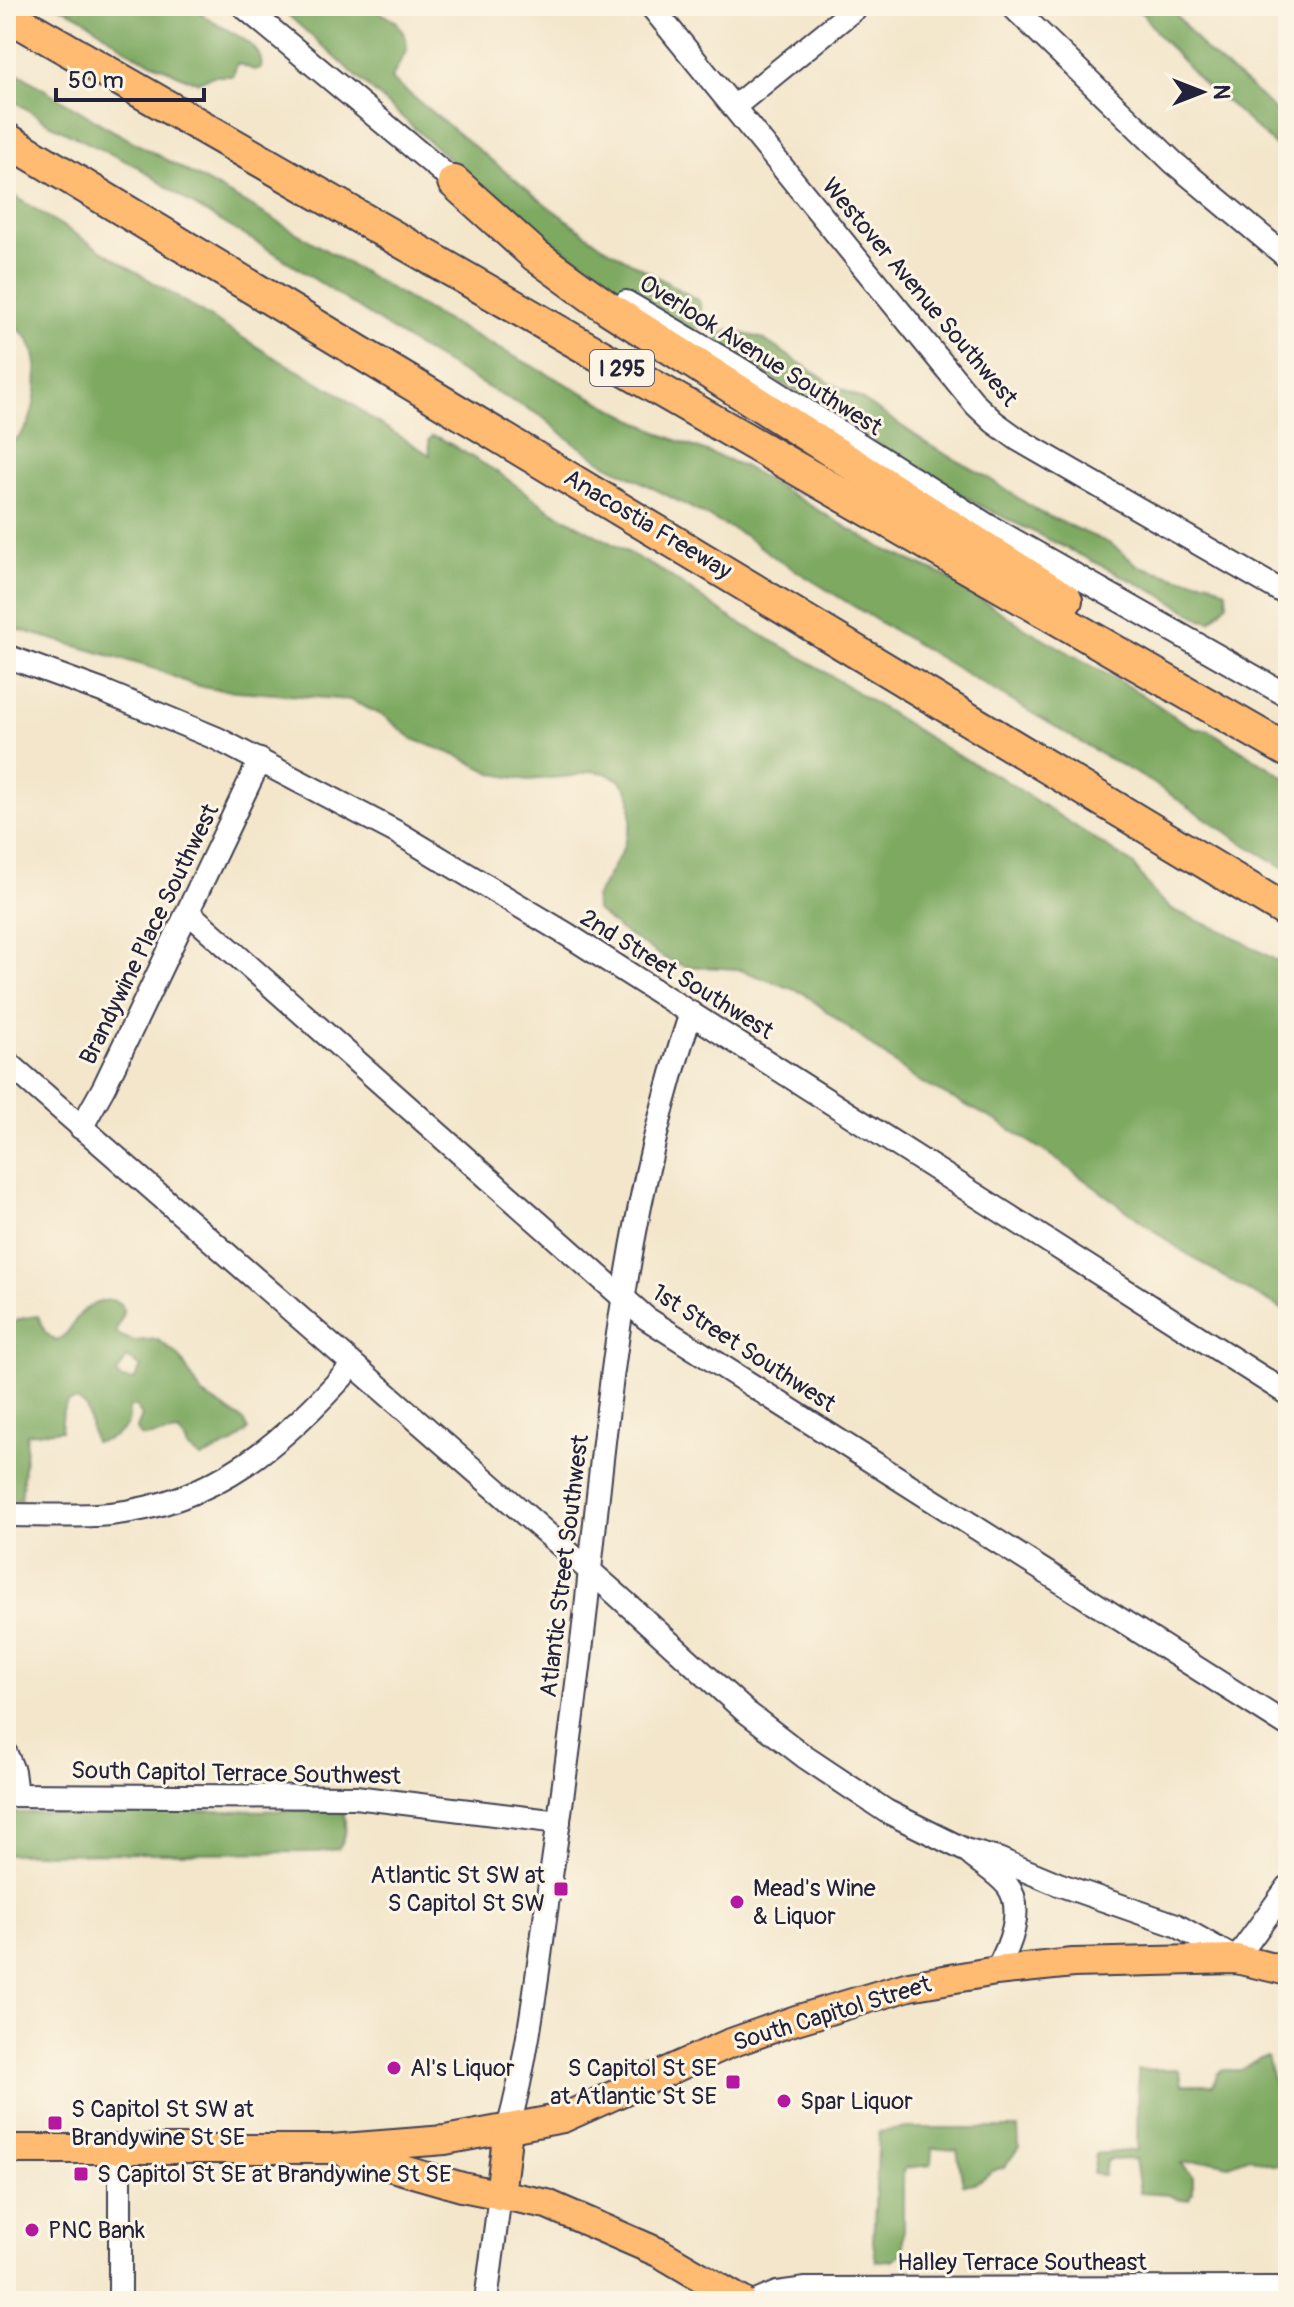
<svg xmlns="http://www.w3.org/2000/svg" width="1294" height="2307" font-family="Pangolin,sans-serif">
	<style>
		.forest { fill: #7da961; stroke: #50664e; stroke-width: 2; fill-rule: evenodd }
		.lines { fill: none; stroke-linecap: round; stroke-linejoin: round }
		.minor-casing { stroke: #413f51; stroke-width: 26 }
		.major-casing { stroke: #413f51; stroke-width: 32 }
		.highway-casing { stroke: #413f51; stroke-width: 36 }
		.minor { stroke: #fff; stroke-width: 22 }
		.major { stroke: #febb71; stroke-width: 28 }
		.highway { stroke: #febb71; stroke-width: 32 }
		.poi-dot { fill: #b5179e; stroke: #fcf5e5; stroke-width: 3 }
		.labels { text-anchor: middle; stroke-width: 6; stroke-linejoin: round; paint-order: stroke }
		.shield { fill: #fcf5e5; stroke: #63616e; stroke-width: 2 }
		.shield-label { font-size: 22px; font-weight: bold; fill: #22223b }
		.street-label { font-size: 24px; fill: #22223b; stroke: #fcf5e5 }
		.poi-label { font-size: 24px; fill: #22223b; stroke: #fcf5e5; text-anchor: start }
	</style>
	<rect width="100%" height="100%" fill="#fcf5e5"/>
	<filter id="ink" filterUnits="userSpaceOnUse"><feTurbulence type="fractalNoise" baseFrequency=".0125" numOctaves="2"/><feDisplacementMap in="SourceGraphic" scale="16" xChannelSelector="R" yChannelSelector="G"/><feConvolveMatrix kernelMatrix="1 2 1 2 8 2 1 2 1" color-interpolation-filters="sRGB"/></filter>
	<filter id="wash" filterUnits="userSpaceOnUse"><feTurbulence type="fractalNoise" baseFrequency=".006" numOctaves="4" result="noise"/><feDisplacementMap in="SourceGraphic" scale="32" xChannelSelector="R" yChannelSelector="G"/><feGaussianBlur stdDeviation="1.8" result="paint"/><feColorMatrix in="noise" values="0 0 0 0 0 0 0 0 0 0 0 0 0 0 0 0 0 1.4 0 .05"/><feComposite in="paint" operator="in"/></filter>
	<g filter="url(#wash)">
		<rect width="100%" height="100%" fill="#f3e6cb"/>
		<g class="forest">
			<path d="M 58,6 L 195,6 C 200,11 204,17 210,20 C 226,31 266,44 261,68 L 254,70 L 237,63 L 233,76 L 213,76 L 198,82 L 190,80 L 133,54 L 81,17 Z"/>
			<polygon points="278,6 369,6 397,22 406,38 407,49 391,79 549,207 601,245 699,301 703,317 700,328 689,328 613,285 489,195"/>
			<polygon points="1131,6 1169,6 1205,50 1250,87 1288,123 1288,157 1228,103 1213,94 1161,38 1143,14"/>
			<polygon points="6,66 108,128 258,210 432,313 663,435 743,466 884,549 943,575 1027,629 1140,693 1177,718 1196,729 1207,729 1288,779 1288,870 1238,840 1150,781 1106,757 881,623 777,559 744,535 604,463 570,440 540,415 501,395 418,347 276,254 190,203 138,167 53,126 6,96"/>
			<path d="M 6,191 L 272,356 L 338,393 L 369,417 L 430,455 L 429,440 L 432,436 L 440,438 L 499,473 L 550,510 L 664,572 L 737,622 L 795,653 L 953,753 L 1003,779 L 1133,864 L 1156,896 L 1175,911 L 1225,932 L 1288,967 L 1288,1312 L 1234,1283 L 1178,1248 L 1056,1159 L 997,1121 L 916,1080 L 803,993 L 738,969 L 685,966 L 666,959 L 620,930 L 596,910 L 595,898 L 622,851 L 631,823 L 631,798 L 626,787 L 618,779 L 605,773 L 592,771 L 572,776 L 528,780 L 494,774 L 460,757 L 413,739 L 384,716 L 350,700 L 212,689 L 191,684 L 153,668 L 6,626 L 6,448 C 16,440 26,431 30,419 C 38,395 42,352 23,333 C 19,329 12,327 6,325 Z"/>
			<polygon points="728,330 761,338 832,384 860,398 936,449 984,475 1039,512 1111,544 1139,566 1179,578 1210,582 1226,591 1227,604 1211,621 1201,619 1161,595 979,505 883,448 838,416 718,347 718,337"/>
			<path d="M 110,1300 C 131,1303 122,1317 116,1331 L 118,1335 L 135,1341 L 157,1339 L 179,1356 L 202,1394 L 244,1421 L 248,1431 L 232,1444 L 201,1458 L 188,1448 L 184,1438 L 178,1432 L 144,1437 L 139,1435 L 137,1428 L 142,1416 L 135,1406 L 129,1408 C 129,1413 129,1418 128,1422 C 124,1433 104,1443 94,1442 L 86,1407 L 77,1400 L 68,1402 L 63,1410 L 61,1430 L 27,1434 L 21,1500 L 6,1501 L 6,1339 C 13,1319 17,1318 38,1316 L 45,1332 L 55,1341 C 79,1330 71,1305 110,1300 ZM 127,1358 L 141,1367 L 134,1380 L 121,1379 L 117,1373 Z"/>
			<path d="M 339,1810 L 344,1814 C 346,1827 347,1839 338,1849 L 317,1852 L 6,1854 L 6,1813 Z"/>
			<path d="M 1267,2057 C 1272,2073 1272,2091 1288,2099 L 1288,2166 L 1272,2165 L 1250,2157 L 1229,2165 L 1211,2161 L 1181,2163 L 1193,2176 L 1193,2192 L 1190,2199 L 1180,2200 L 1169,2195 L 1140,2193 L 1135,2159 L 1109,2160 L 1106,2161 L 1104,2176 L 1093,2173 L 1096,2154 L 1137,2150 L 1138,2070 L 1177,2069 L 1180,2072 L 1182,2085 L 1213,2085 L 1218,2073 L 1222,2070 L 1241,2070 L 1260,2058 Z"/>
			<path d="M 908,2128 L 1018,2128 L 1019,2147 L 1004,2168 C 988,2168 982,2187 963,2184 L 957,2150 L 932,2148 L 931,2165 L 905,2168 L 903,2172 L 903,2253 L 892,2260 L 876,2261 L 873,2242 L 879,2132 Z"/>
		</g>
	</g>
	<g filter="url(#ink)">
		<g class="lines">
			<g class="minor-casing">
				<g id="minor">
					<polyline points="243,6 463,189"/>
					<polyline points="651,6 976,405 994,422 1019,440 1288,595"/>
					<polyline points="1012,6 1173,162 1288,258"/>
					<polyline points="734,107 858,6"/>
					<polyline points="626,302 737,367 987,525 1288,696"/>
					<polyline points="6,656 105,692 218,739 398,833 568,935 1288,1394"/>
					<polyline points="188,912 646,1318 1288,1726"/>
					<polyline points="6,1061 615,1593 745,1711 805,1757 886,1811 965,1850 998,1859 1058,1884 1176,1925 1236,1959 1288,1887"/>
					<polyline points="81,1128 104,1087 260,760"/>
					<path d="M 6,1515 C 40,1515 75,1517 110,1514 C 215,1503 286,1441 353,1365"/>
					<polyline points="6,1754 13,1771 16,1795"/>
					<polyline points="6,1795 355,1797 559,1822"/>
					<path d="M 972,1856 C 983,1865 998,1874 1007,1885 C 1026,1909 1009,1948 996,1971"/>
					<path d="M 508,2129 C 529,2053 537,1975 548,1897 C 562,1801 575,1705 586,1608 C 607,1409 626,1204 691,1013"/>
					<polyline points="120,2149 120,2301"/>
					<polyline points="486,2301 500,2195"/>
					<polyline points="758,2301 777,2293 806,2289 1288,2288"/>
				</g>
			</g>
			<g class="major-casing">
				<g id="major">
					<polyline points="6,2149 331,2149 445,2140 563,2118 728,2044 796,2020 909,1986 996,1971 1073,1963 1236,1959 1288,1971"/>
					<polyline points="347,2154 462,2187 547,2204 660,2253 742,2301"/>
					<polyline points="500,2195 508,2129"/>
				</g>
			</g>
			<g class="highway-casing">
				<g id="highway">
					<polyline points="6,14 1288,751"/>
					<polyline points="6,139 1288,912"/>
					<polyline points="454,182 535,255 608,308 1066,600"/>
				</g>
			</g>
			<use href="#minor" class="minor"/>
			<use href="#major" class="major"/>
			<use href="#highway" class="highway"/>
		</g>
	</g>
	<g class="poi-dot">
		<rect x="553" y="1881" width="16" height="16" rx="4"/>
		<circle cx="737" cy="1902" r="8"/>
		<circle cx="394" cy="2068" r="8"/>
		<rect x="725" y="2074" width="16" height="16" rx="4"/>
		<circle cx="784" cy="2101" r="8"/>
		<rect x="47" y="2115" width="16" height="16" rx="4"/>
		<rect x="73" y="2166" width="16" height="16" rx="4"/>
		<circle cx="32" cy="2230" r="8"/>
	</g>
	<g class="labels">
		<rect class="shield" x="590" y="350" width="64" height="36" rx="6"/>
		<g class="shield-label">
			<text x="622" y="376">I 295</text>
		</g>
		<g class="street-label">
			<text transform="translate(920 292) rotate(50)" y="8">Westover Avenue Southwest</text>
			<text transform="translate(761 355) rotate(32)" y="8">Overlook Avenue Southwest</text>
			<text transform="translate(648 524) rotate(31)" y="8">Anacostia Freeway</text>
			<text transform="translate(149 934) rotate(-64)" y="8">Brandywine Place Southwest</text>
			<text transform="translate(677 974) rotate(32)" y="8">2nd Street Southwest</text>
			<text transform="translate(744 1348) rotate(33)" y="8">1st Street Southwest</text>
			<text transform="translate(564 1566) rotate(-83)" y="8">Atlantic Street Southwest</text>
			<text transform="translate(236 1773) rotate(1)" y="8">South Capitol Terrace Southwest</text>
			<text transform="translate(832 2013) rotate(-17)" y="8">South Capitol Street</text>
			<text x="1022" y="2270">Halley Terrace Southeast</text>
		</g>
		<g class="poi-label">
			<text x="545" y="1883" text-anchor="end">Atlantic St SW at<tspan x="545" dy="28">S Capitol St SW</tspan></text>
			<text x="753" y="1896">Mead's Wine<tspan x="753" dy="28">&amp; Liquor</tspan></text>
			<text x="410" y="2076">Al's Liquor</text>
			<text x="717" y="2076" text-anchor="end">S Capitol St SE<tspan x="717" dy="28">at Atlantic St SE</tspan></text>
			<text x="800" y="2109">Spar Liquor</text>
			<text x="71" y="2117">S Capitol St SW at<tspan x="71" dy="28">Brandywine St SE</tspan></text>
			<text x="97" y="2182">S Capitol St SE at Brandywine St SE</text>
			<text x="48" y="2238">PNC Bank</text>
		</g>
	</g>
	<rect width="1294" height="2307" fill="none" stroke="#fcf5e5" stroke-width="32"/>
	<g transform="translate(1202 92) rotate(90)" stroke="#fcf5e5" stroke-width="6" paint-order="stroke">
	<path d="M0-6L14 30L0 20L-14 30Z" fill="#22223b"/>
	<text y="-12" font-size="22" font-weight="bold" text-anchor="middle" fill="#22223b">N</text>
	</g>
	<path d="M56 88v12h148v-12" fill="none" stroke="#22223b" stroke-width="4"/>
	<text x="68" y="88" font-size="24" fill="#22223b" stroke="#fcf5e5" stroke-width="6" paint-order="stroke">50 m</text>
</svg>
